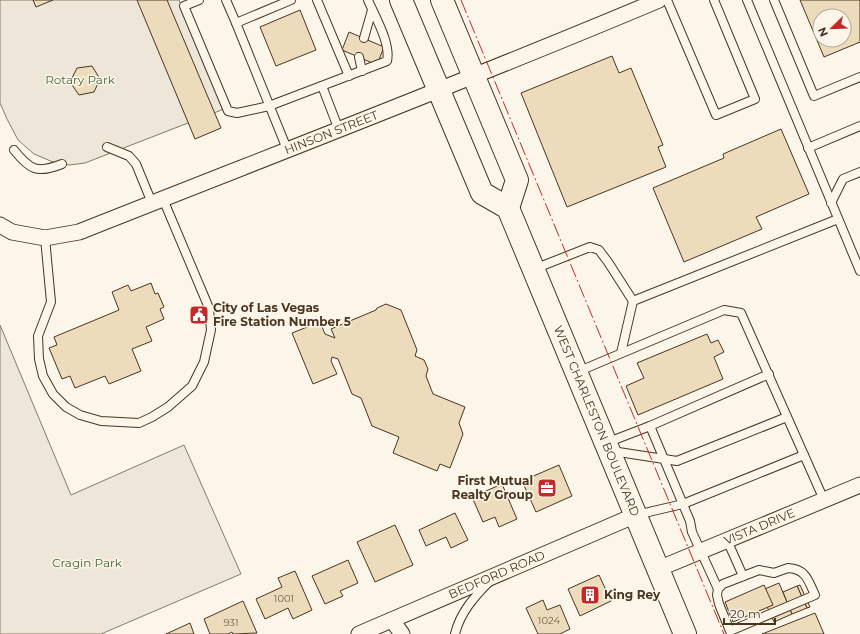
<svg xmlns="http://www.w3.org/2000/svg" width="860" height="634" font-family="Montserrat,sans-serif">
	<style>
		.green { fill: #ede6d9; stroke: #887966 }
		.building { fill: #ecdcbc; stroke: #4a3520; fill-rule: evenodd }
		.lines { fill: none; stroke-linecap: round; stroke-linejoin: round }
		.lane-casing { stroke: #4a3520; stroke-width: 10 }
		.street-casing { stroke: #4a3520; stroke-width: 17 }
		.primary-casing { stroke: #4a3520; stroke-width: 24 }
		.lane { stroke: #fbf6e9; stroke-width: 8 }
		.street { stroke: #fbf6e9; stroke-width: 15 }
		.primary { stroke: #fbf6e9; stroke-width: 22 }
		.power { stroke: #c62828; stroke-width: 1; stroke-dasharray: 14 3 2 3; stroke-linecap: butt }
		.labels { text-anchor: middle; stroke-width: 3; stroke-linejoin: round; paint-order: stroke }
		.number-label { font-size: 10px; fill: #725f47 }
		.park-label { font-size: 12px; fill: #436837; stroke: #fbf6e9 }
		.street-label { font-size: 12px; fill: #4a3520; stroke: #fbf6e9 }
		.poi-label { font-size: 12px; font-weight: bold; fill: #4a3520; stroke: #fbf6e9; text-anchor: start }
	</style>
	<rect width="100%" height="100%" fill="#fbf6e9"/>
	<g class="green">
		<polygon points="0,0 179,0 224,109 85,163 69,165 53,162 34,154 18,140 7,119 0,103"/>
		<polygon points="0,325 71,495 184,445 241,574 101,634 0,634"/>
	</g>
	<g class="building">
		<polygon points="33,0 53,0 36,7"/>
		<polygon points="137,0 167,0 221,128 195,139"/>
		<path d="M 800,0 L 860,0 L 860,42 L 824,57 ZM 820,16 L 844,16 L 844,40 L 820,40 Z"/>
		<polygon points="300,10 316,50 276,66 260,27"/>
		<polygon points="349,32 384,47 377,65 342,50"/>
		<polygon points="612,56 619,73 631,68 663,145 658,147 666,167 567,207 521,93"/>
		<polygon points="92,66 100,79 94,92 79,95 70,82 77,68"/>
		<polygon points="781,129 809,194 756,217 762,229 684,262 653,188 724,158 723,154"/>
		<polygon points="151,283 155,294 158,293 164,307 160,309 164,319 146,327 152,341 132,349 141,371 109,384 105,376 75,388 70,376 62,379 49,348 57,345 54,337 119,310 112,292 128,285 131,291"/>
		<polygon points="386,304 401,310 417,350 415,356 424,360 428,369 426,376 433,394 465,407 459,423 463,434 450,468 440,464 437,471 393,453 399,437 372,426 361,398 352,394 338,359 332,357 331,361 337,374 313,384 292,333 320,322 325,334 335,338 331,329 376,310 377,308"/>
		<polygon points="707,334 711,343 718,340 724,352 714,357 723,379 638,415 626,386 644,378 637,363"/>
		<polygon points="559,465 572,496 536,512 522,481"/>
		<polygon points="502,484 517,519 499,527 495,517 483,522 472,497"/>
		<polygon points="455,513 468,540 451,548 446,537 426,546 419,530"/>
		<polygon points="395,525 413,565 375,582 357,542"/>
		<polygon points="348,560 358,583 340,591 343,596 325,604 312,576"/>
		<polygon points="295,571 312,610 293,619 288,608 265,619 256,599 282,587 278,578"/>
		<polygon points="599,575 611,601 580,616 568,589"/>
		<polygon points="779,583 792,614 774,622 760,591"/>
		<polygon points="764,585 773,605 733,622 725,602"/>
		<polygon points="800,585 810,607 807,608 797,586"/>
		<polygon points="797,586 807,608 792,614 783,592"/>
		<polygon points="543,600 547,610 560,605 570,629 560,634 538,634 526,608"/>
		<polygon points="243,601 257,633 233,634 232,632 228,634 210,634 204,619"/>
		<polygon points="815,613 824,634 762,634"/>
		<polygon points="190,623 194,634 166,634"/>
	</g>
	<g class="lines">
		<g class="lane-casing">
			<g id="lane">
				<path d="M 199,0 L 184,6 L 228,111 L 237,113 L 269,106 L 387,61 C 391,43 375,17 368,0"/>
				<polyline points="226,0 236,23"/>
				<polyline points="317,0 349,76"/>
				<polyline points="667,0 716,115 755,99 714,0"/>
				<polyline points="747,0 860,271"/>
				<polyline points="774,0 814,96 860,77"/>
				<polyline points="364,38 372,10"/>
				<polyline points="359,57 362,71"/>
				<polyline points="322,86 339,130"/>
				<polyline points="107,147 129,156 136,164 152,203"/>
				<polyline points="808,148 860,126"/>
				<polyline points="287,149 236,23 291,0"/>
				<path d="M 14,150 C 30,170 37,174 62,164"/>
				<polyline points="831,203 843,179 860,172"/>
				<polyline points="45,238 51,302 38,336 39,359 43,376 53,394 66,407 80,415 101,421 139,423 152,417 168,407 192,386 204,362 211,330 209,308 163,199"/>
				<polyline points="534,269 590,247 599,250 608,262 633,301"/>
				<polyline points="621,353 633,301 838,219"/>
				<polyline points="577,372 724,310 741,313 824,500"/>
				<polyline points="650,426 690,521 692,532 718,589"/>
				<polyline points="606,443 650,426 769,374"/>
				<polyline points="612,451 677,461 787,417"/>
				<polyline points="636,515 683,504 804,455"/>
				<polyline points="727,540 743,576"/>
				<path d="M 788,568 C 806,569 808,580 815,595 L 730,631 L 719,604 L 717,595 L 718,589 L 723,584 L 759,570 L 774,573 Z"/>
				<path d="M 455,634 C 460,613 474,597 489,582"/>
			</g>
		</g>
		<g class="street-casing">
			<g id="street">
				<path id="s1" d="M 0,225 L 12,232 L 45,238 L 79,232 C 273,155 467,81 659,0"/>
				<path id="s2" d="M 658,569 L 860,485"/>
				<polyline points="392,620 402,634"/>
				<path id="s3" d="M 359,634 L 636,515"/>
			</g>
		</g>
		<g class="primary-casing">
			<g id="primary">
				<path id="s4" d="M 401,0 L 482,193 L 508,208 L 685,634"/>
				<polyline points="442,0 517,180 508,208"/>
			</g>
		</g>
		<use href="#lane" class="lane"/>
		<use href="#street" class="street"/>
		<use href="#primary" class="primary"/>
		<polyline class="power" points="461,0 724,634"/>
	</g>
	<defs>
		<g id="civic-square" transform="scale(1)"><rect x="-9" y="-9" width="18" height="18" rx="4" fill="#c62828" stroke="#fbf6e9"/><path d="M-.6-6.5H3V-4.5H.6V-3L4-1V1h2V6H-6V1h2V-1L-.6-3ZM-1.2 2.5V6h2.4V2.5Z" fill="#fff"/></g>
		<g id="office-square" transform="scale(1)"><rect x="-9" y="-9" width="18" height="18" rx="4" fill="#c62828" stroke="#fbf6e9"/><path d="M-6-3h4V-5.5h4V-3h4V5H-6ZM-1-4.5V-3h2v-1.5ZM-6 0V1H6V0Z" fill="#fff"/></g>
		<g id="building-square" transform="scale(1)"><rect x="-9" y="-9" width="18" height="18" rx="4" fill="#c62828" stroke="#fbf6e9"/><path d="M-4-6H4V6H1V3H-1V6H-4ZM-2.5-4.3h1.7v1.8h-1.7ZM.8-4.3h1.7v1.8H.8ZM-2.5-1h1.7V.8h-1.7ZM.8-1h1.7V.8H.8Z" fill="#fff"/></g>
	</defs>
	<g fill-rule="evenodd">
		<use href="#civic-square" x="199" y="315"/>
		<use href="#office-square" x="547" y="488"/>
		<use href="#building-square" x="590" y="595"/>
	</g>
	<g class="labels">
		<g class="number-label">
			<text x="284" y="602">1001</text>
			<text x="549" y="624">1024</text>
			<text x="231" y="626">931</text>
		</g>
		<g class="park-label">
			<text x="80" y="84">Rotary Park</text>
			<text x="87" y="567">Cragin Park</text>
		</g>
		<g class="street-label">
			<text dy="4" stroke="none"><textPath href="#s1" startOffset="353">HINSON STREET</textPath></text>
			<text dy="4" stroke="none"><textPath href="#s4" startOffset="470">WEST CHARLESTON BOULEVARD</textPath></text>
			<text dy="4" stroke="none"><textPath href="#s2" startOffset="110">VISTA DRIVE</textPath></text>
			<text dy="4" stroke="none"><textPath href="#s3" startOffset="150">BEDFORD ROAD</textPath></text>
		</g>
		<g class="poi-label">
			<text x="213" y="312">City of Las Vegas<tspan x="213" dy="14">Fire Station Number 5</tspan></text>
			<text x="533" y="485" text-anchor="end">First Mutual<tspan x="533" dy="14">Realty Group</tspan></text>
			<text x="604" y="599">King Rey</text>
		</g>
	</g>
	<g transform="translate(832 28) rotate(247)"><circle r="19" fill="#fbf6e9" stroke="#b4a999"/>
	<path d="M0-3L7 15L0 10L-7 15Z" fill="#c62828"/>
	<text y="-6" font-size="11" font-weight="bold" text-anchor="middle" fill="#4a3520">N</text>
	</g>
	<path d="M724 618v6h51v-6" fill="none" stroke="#4a3520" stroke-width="2"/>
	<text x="730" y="618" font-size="12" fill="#4a3520" stroke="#fbf6e9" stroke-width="3" paint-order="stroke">20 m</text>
</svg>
